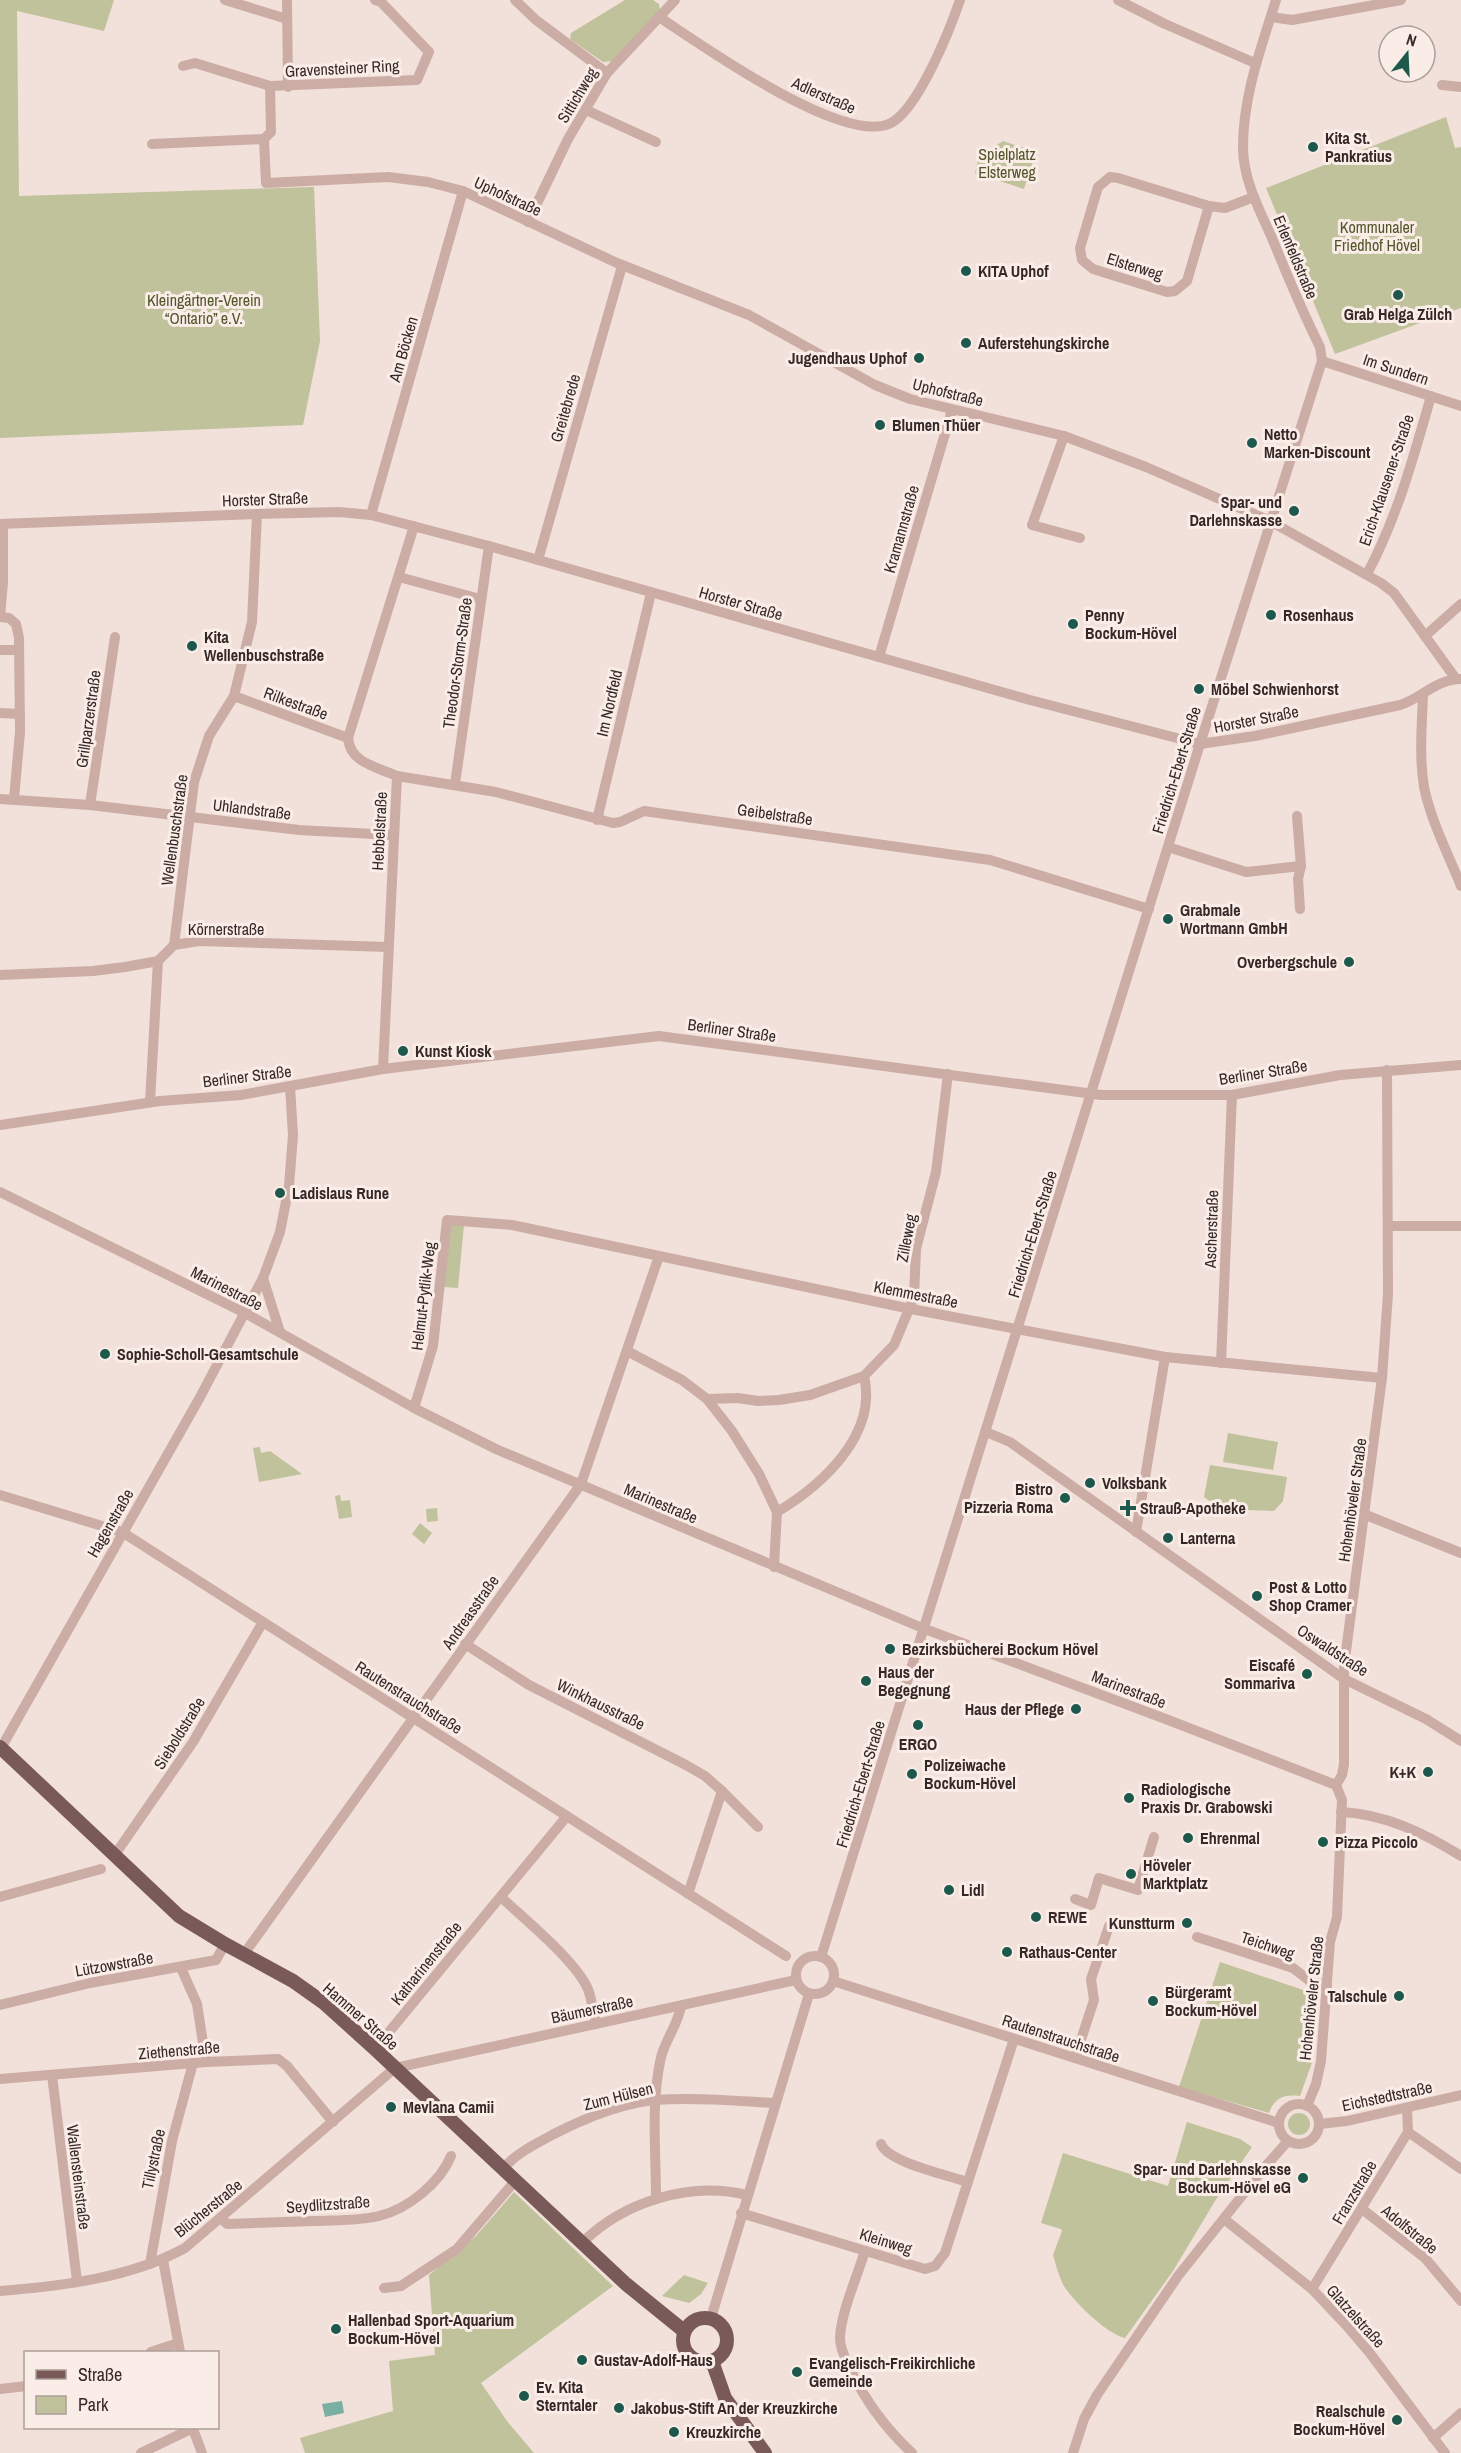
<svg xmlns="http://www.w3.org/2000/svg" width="1461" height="2453" font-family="'Archivo Narrow',sans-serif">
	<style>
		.green { fill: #bfc29a }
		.water { fill: #79b0a3 }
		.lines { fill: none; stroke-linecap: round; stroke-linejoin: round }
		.minor { stroke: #cbada6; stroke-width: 10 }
		.major { stroke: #795a58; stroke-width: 14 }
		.poi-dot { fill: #1c594c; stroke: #faece7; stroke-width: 2 }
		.labels { text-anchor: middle; stroke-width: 6; stroke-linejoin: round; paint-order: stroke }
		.street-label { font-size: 16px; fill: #362827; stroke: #faece7 }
		.poi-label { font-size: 16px; font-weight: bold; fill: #362827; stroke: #faece7; text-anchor: start }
		.park-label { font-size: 16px; fill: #51552a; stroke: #faece7 }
	</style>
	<rect width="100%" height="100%" fill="#f2e0da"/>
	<g class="green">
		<polygon points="0,0 114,0 104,31 17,11 19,196 314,187 320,341 303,425 0,438"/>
		<polygon points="625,0 653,0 659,4 660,10 612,61 603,62 570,39 571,33"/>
		<polygon points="1446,117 1455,148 1461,147 1461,308 1335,354 1266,188"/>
		<polygon points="1003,141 1036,152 1024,189 975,173 979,156"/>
		<polygon points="450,1224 464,1225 458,1288 444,1287"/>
		<polygon points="1228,1433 1278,1442 1273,1470 1223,1462"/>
		<polygon points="260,1447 261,1453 270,1451 302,1474 259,1482 253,1448"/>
		<path d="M 1210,1465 L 1287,1477 L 1283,1501 L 1274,1511 C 1252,1510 1222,1512 1204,1497 Z"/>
		<polygon points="340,1495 341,1501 350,1500 352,1517 339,1519 335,1496"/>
		<polygon points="437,1508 438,1521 427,1522 426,1509"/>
		<polygon points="420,1523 432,1533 424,1544 412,1534"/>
		<path d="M 1220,1962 L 1318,1995 L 1313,2060 L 1300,2096 C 1284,2094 1274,2098 1269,2113 L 1179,2087 Z"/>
		<circle cx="1299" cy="2124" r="11"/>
		<path d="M 1187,2122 L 1240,2139 L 1252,2147 L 1215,2201 L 1173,2271 L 1125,2338 C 1107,2334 1074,2302 1064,2286 C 1059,2277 1056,2265 1053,2255 L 1062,2231 L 1061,2229 L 1041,2223 L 1063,2153 L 1168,2186 Z"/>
		<polygon points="514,2192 613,2286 481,2383 507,2421 534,2453 305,2453 300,2438 393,2411 389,2361 435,2355 429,2275 476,2236"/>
		<polygon points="684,2275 708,2283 701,2294 689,2303 662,2296"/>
	</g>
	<polygon class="water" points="342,2401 344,2413 325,2417 322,2404"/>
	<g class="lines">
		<g class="minor">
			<polyline points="225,0 287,19"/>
			<polyline points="287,0 288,87"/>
			<polyline points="515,0 536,20 607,73"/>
			<polyline points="1118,0 1165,24 1255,63"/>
			<path d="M 659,17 C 702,45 844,147 891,123 C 919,108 950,29 960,0"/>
			<polyline points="1271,17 1292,20 1401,0"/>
			<polyline points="183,66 195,63 270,86 417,80 429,52 381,2 375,0"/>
			<polyline points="1442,85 1461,87"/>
			<polyline points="270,86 271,132 264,139 266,183 388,177 428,182 463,191 617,263 749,315 875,385 910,399 1064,436 1146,467 1270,521 1381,583 1394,593 1456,679"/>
			<polyline points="586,110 656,142"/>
			<polyline points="152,144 264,139"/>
			<polyline points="1209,206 1187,281 1175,291 1167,292 1093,269 1082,260 1080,248 1098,187 1110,177 1118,178 1209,206 1225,208 1254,197"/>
			<polyline points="528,222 568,139 607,73 675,0"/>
			<polyline points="1322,361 1461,406"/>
			<polyline points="1064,436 1032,525 1080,538"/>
			<polyline points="371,515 463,191"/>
			<path d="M 0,524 L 257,514 L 339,512 L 371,515 L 489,546 L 1030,700 L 1200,744 L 1255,736 L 1400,705 C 1422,698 1436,679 1461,679"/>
			<polyline points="538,560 622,266"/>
			<path d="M 1367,574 C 1397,518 1414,456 1431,396"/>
			<polyline points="399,577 480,599"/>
			<polyline points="0,617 3,582 3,524"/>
			<polyline points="1,617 9,618 16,624 19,638 20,732 14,799"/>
			<polyline points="1425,636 1461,604"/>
			<polyline points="0,650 19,650"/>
			<polyline points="879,657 952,410"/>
			<path d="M 1423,694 C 1422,724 1419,756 1424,787 C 1431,821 1448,854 1461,886"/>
			<polyline points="234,696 348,738"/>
			<polyline points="0,713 20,714"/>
			<polyline points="397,776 496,792 613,823 620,822 644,811 990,860 1149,909"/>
			<polyline points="455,784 489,546"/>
			<polyline points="0,799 90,805 299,830 393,835"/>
			<polyline points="90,805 115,637"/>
			<polyline points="1297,816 1301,866 1298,879 1300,909"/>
			<polyline points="597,820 651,593"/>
			<polyline points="1168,847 1246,872 1301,866"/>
			<polyline points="174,945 194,782 209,736 234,696 252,622 257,514"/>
			<polyline points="0,975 93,971 125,967 158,961 174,945 199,941 388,947"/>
			<path d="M 383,1069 L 397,776 C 377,767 350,763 348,738 L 414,526"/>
			<polyline points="150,1102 158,961"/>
			<polyline points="0,1125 160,1101 241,1095 383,1069 659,1036 1101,1095 1232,1095 1340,1075 1461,1065"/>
			<polyline points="0,1192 245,1313 414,1408 498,1450 925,1629 1163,1718 1336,1785 1342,1800 1337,1917 1330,1942 1321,2061 1316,2084 1307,2106"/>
			<polyline points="1389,1226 1461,1226"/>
			<polyline points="263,1278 280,1332"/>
			<polyline points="627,1351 682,1380 707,1399 732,1431 759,1474 777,1512 774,1567"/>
			<polyline points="1221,1363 1232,1095"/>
			<polyline points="707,1399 738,1398 758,1401 779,1400 810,1395 864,1376 894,1345 914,1297 916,1249 936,1172 948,1074"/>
			<polyline points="414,1408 433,1346 447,1220 512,1225 911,1309 1165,1357 1382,1378"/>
			<polyline points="986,1432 1010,1442 1344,1679 1426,1719 1461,1741"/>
			<polyline points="0,1495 122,1532 786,1956"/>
			<path d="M 777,1512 C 822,1485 878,1435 864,1376"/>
			<polyline points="1366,1515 1461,1553"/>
			<polyline points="1136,1532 1165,1357"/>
			<polyline points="465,1644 529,1685 686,1765 705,1776 722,1791 688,1894"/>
			<polyline points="1,1748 199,1399 263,1278 280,1232 289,1186 293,1135 290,1086"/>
			<polyline points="1336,1785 1342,1775 1344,1764 1344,1666 1382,1378 1388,1294 1387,1070"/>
			<polyline points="722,1791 758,1827"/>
			<path d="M 1341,1812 C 1385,1814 1424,1833 1461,1856"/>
			<polyline points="114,1856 193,1742 263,1622"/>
			<polyline points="0,1897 101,1869"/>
			<path d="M 501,1897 C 524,1919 579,1963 589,1992 C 592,2002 594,2013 596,2024"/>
			<polyline points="1075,1899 1091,1905 1099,1878 1138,1890 1154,1837"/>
			<polyline points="1197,1937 1293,1968 1310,1981 1327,1986"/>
			<polyline points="244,1954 581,1484 659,1256"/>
			<circle cx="815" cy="1975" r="19"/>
			<path d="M 821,1957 L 1200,744 L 1322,361 L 1320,347 C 1302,311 1287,275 1272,238 C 1259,209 1243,179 1243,147 C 1243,96 1261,48 1276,0"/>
			<polyline points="181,1968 197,2004 206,2062"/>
			<polyline points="833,1981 1279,2123"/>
			<polyline points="0,2005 90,1983 216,1960 225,1944"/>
			<polyline points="375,2049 567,1816"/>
			<polyline points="1075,2058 1094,2000 1091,1979 1109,1926"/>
			<polyline points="52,2075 77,2281"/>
			<polyline points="0,2079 206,2062 278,2059 287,2066 333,2122"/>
			<circle cx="1299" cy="2124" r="20"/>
			<polyline points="1319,2124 1347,2121 1461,2095"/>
			<polyline points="1408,2132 1461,2169"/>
			<path d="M 881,2144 C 889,2163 948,2175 967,2182"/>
			<path d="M 503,2169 C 516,2153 534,2145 552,2135 C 583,2119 620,2103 656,2100 C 695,2097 736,2101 775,2103"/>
			<path d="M 656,2198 C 656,2153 651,2106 660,2062 C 663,2042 678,2026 681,2006"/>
			<polyline points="1362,2209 1425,2258 1461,2301"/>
			<polyline points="741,2213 925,2269 935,2266 945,2253 1014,2039"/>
			<path d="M 221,2218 L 227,2224 C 256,2223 285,2222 314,2221 C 336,2220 358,2221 379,2216 C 408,2209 440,2183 451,2156"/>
			<polyline points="1224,2219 1312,2289 1346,2325 1369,2352 1445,2453"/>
			<path d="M 582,2243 C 623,2202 689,2181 747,2195"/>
			<path d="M 865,2251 C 858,2274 840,2315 840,2339 C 840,2349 846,2360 850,2369 C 866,2402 885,2428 912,2453"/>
			<polyline points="163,2260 180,2352"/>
			<polyline points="150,2264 172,2141 193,2063"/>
			<polyline points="384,2288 401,2286 457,2249 515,2181"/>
			<polyline points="1312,2289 1408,2132 1407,2108"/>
			<path d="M 0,2291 C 62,2286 130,2278 185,2248 L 395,2068 L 796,1980"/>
			<polyline points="711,2318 809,1994"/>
			<polyline points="151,2352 178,2343"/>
			<polyline points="0,2389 26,2386"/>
			<polyline points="193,2429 202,2453"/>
			<polyline points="1433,2438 1461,2413"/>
			<polyline points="141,2453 193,2428"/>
			<polyline points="1073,2453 1084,2419 1097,2395 1178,2276 1264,2168 1288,2141"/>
		</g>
		<g class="major">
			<polyline points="0,1747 179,1916 225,1944 293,1981 324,2003 375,2049 626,2284 684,2331"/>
			<circle cx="705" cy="2340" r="22"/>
			<polyline points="712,2361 725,2398 765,2453"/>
		</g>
	</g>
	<g class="poi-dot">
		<circle cx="1313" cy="147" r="6"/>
		<circle cx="966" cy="271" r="6"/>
		<circle cx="1398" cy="295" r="6"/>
		<circle cx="966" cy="343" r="6"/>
		<circle cx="919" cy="358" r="6"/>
		<circle cx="880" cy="425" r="6"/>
		<circle cx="1252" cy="443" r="6"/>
		<circle cx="1294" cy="511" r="6"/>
		<circle cx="1271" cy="615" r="6"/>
		<circle cx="1073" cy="624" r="6"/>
		<circle cx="192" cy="646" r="6"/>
		<circle cx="1199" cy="689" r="6"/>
		<circle cx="1168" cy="919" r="6"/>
		<circle cx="1349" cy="962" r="6"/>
		<circle cx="403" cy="1051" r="6"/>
		<circle cx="280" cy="1193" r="6"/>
		<circle cx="105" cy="1354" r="6"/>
		<circle cx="1090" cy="1483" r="6"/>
		<circle cx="1065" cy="1498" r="6"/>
		<path d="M1125 1499h6v6h6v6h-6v6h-6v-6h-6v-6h6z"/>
		<circle cx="1168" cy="1538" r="6"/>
		<circle cx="1257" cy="1596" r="6"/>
		<circle cx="890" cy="1649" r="6"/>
		<circle cx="1307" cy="1674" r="6"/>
		<circle cx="866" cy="1681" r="6"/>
		<circle cx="1076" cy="1709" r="6"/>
		<circle cx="918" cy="1725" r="6"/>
		<circle cx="1428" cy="1772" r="6"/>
		<circle cx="912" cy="1774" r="6"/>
		<circle cx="1129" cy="1798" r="6"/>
		<circle cx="1188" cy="1838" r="6"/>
		<circle cx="1323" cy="1842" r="6"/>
		<circle cx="1131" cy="1874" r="6"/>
		<circle cx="949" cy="1890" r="6"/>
		<circle cx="1036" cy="1917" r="6"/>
		<circle cx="1187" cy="1923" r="6"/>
		<circle cx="1007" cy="1952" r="6"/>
		<circle cx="1399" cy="1996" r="6"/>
		<circle cx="1153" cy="2001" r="6"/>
		<circle cx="391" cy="2107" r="6"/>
		<circle cx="1303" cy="2178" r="6"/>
		<circle cx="336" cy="2329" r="6"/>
		<circle cx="582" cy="2360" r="6"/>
		<circle cx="797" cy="2372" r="6"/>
		<circle cx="524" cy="2396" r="6"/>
		<circle cx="619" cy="2408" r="6"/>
		<circle cx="1397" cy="2420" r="6"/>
		<circle cx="674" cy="2432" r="6"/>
	</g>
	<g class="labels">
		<g class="street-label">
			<text transform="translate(342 68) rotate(-3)" y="6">Gravensteiner Ring</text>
			<text transform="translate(577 95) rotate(-59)" y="6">Sittichweg</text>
			<text transform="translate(824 95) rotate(24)" y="6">Adlerstraße</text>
			<text transform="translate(508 196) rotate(25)" y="6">Uphofstraße</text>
			<text transform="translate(1296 257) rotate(67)" y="6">Erlenfeldstraße</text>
			<text transform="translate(1135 266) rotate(17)" y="6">Elsterweg</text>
			<text transform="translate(403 349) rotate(-74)" y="6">Am Böcken</text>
			<text transform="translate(1396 369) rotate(18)" y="6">Im Sundern</text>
			<text transform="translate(948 392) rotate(14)" y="6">Uphofstraße</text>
			<text transform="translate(565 408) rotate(-74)" y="6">Greitebrede</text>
			<text transform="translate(1386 480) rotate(-71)" y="6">Erich-Klausener-Straße</text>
			<text transform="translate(265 499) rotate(-2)" y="6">Horster Straße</text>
			<text transform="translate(901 529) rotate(-74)" y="6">Kramannstraße</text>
			<text transform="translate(741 603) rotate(16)" y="6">Horster Straße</text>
			<text transform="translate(457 663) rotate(-82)" y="6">Theodor-Storm-Straße</text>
			<text transform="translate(296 703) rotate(20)" y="6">Rilkestraße</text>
			<text transform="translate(609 703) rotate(-77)" y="6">Im Nordfeld</text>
			<text transform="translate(88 719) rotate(-82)" y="6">Grillparzerstraße</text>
			<text transform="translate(1256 719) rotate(-11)" y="6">Horster Straße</text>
			<text transform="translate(1176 770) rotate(-73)" y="6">Friedrich-Ebert-Straße</text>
			<text transform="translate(252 809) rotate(7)" y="6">Uhlandstraße</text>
			<text transform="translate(775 814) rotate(8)" y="6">Geibelstraße</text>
			<text transform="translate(174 830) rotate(-82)" y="6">Wellenbuschstraße</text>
			<text transform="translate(379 831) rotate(-87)" y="6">Hebbelstraße</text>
			<text x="226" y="935">Körnerstraße</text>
			<text transform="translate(732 1030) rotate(8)" y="6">Berliner Straße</text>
			<text transform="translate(1263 1072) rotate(-9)" y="6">Berliner Straße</text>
			<text transform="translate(247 1076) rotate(-7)" y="6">Berliner Straße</text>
			<text transform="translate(1211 1229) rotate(-88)" y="6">Ascherstraße</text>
			<text transform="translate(1032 1234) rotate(-73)" y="6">Friedrich-Ebert-Straße</text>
			<text transform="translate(906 1238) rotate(-79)" y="6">Zilleweg</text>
			<text transform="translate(227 1288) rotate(27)" y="6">Marinestraße</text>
			<text transform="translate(916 1294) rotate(11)" y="6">Klemmestraße</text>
			<text transform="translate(423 1296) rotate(-83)" y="6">Helmut-Pytlik-Weg</text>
			<text transform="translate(1352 1500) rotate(-82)" y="6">Hohenhöveler Straße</text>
			<text transform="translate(661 1503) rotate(23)" y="6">Marinestraße</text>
			<text transform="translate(110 1523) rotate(-60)" y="6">Hagenstraße</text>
			<text transform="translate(470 1612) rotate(-55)" y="6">Andreasstraße</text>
			<text transform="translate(1333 1650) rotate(33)" y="6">Oswaldstraße</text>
			<text transform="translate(1129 1689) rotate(21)" y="6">Marinestraße</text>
			<text transform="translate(409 1697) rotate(32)" y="6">Rautenstrauchstraße</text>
			<text transform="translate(601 1704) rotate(26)" y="6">Winkhausstraße</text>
			<text transform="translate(179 1733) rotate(-58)" y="6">Sieboldstraße</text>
			<text transform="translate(860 1784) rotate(-73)" y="6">Friedrich-Ebert-Straße</text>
			<text transform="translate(1268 1945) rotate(19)" y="6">Teichweg</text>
			<text transform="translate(426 1963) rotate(-51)" y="6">Katharinenstraße</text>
			<text transform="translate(114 1964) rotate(-10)" y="6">Lützowstraße</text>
			<text transform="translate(1311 1998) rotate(-84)" y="6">Hohenhöveler Straße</text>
			<text transform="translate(592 2009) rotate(-12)" y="6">Bäumerstraße</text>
			<text transform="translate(361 2016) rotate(41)" y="6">Hammer Straße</text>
			<text transform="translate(1061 2038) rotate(18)" y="6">Rautenstrauchstraße</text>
			<text transform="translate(179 2050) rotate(-5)" y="6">Ziethenstraße</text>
			<text transform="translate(618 2096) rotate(-14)" y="6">Zum Hülsen</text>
			<text transform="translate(1387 2096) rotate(-12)" y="6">Eichstedtstraße</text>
			<text transform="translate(153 2159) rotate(-78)" y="6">Tillystraße</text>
			<text transform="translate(79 2177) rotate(83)" y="6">Wallensteinstraße</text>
			<text transform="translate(1354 2192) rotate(-59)" y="6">Franzstraße</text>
			<text transform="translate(328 2204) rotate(-4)" y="6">Seydlitzstraße</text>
			<text transform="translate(208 2208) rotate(-39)" y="6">Blücherstraße</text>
			<text transform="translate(1410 2229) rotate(39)" y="6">Adolfstraße</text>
			<text transform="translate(886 2241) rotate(17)" y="6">Kleinweg</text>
			<text transform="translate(1356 2316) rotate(48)" y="6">Glatzelstraße</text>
		</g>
		<g class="poi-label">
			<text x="1325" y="144">Kita St.<tspan x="1325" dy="18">Pankratius</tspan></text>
			<text x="978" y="277">KITA Uphof</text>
			<text x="1398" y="320" text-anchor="middle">Grab Helga Zülch</text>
			<text x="978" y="349">Auferstehungskirche</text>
			<text x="907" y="364" text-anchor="end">Jugendhaus Uphof</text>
			<text x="892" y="431">Blumen Thüer</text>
			<text x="1264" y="440">Netto<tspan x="1264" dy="18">Marken-Discount</tspan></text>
			<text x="1282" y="508" text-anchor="end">Spar- und<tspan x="1282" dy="18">Darlehnskasse</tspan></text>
			<text x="1085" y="621">Penny<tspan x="1085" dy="18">Bockum-Hövel</tspan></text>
			<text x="1283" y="621">Rosenhaus</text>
			<text x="204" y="643">Kita<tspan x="204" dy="18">Wellenbuschstraße</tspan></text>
			<text x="1211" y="695">Möbel Schwienhorst</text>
			<text x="1180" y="916">Grabmale<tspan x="1180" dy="18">Wortmann GmbH</tspan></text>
			<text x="1337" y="968" text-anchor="end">Overbergschule</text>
			<text x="415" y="1057">Kunst Kiosk</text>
			<text x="292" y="1199">Ladislaus Rune</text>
			<text x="117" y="1360">Sophie-Scholl-Gesamtschule</text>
			<text x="1102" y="1489">Volksbank</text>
			<text x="1053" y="1495" text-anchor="end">Bistro<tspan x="1053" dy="18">Pizzeria Roma</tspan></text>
			<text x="1140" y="1514">Strauß-Apotheke</text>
			<text x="1180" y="1544">Lanterna</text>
			<text x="1269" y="1593">Post &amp; Lotto<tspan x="1269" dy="18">Shop Cramer</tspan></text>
			<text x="902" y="1655">Bezirksbücherei Bockum Hövel</text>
			<text x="1295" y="1671" text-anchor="end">Eiscafé<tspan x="1295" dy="18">Sommariva</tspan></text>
			<text x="878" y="1678">Haus der<tspan x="878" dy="18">Begegnung</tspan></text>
			<text x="1064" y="1715" text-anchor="end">Haus der Pflege</text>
			<text x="918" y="1750" text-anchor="middle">ERGO</text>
			<text x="924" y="1771">Polizeiwache<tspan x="924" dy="18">Bockum-Hövel</tspan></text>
			<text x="1416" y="1778" text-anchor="end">K+K</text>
			<text x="1141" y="1795">Radiologische<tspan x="1141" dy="18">Praxis Dr. Grabowski</tspan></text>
			<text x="1200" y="1844">Ehrenmal</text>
			<text x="1335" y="1848">Pizza Piccolo</text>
			<text x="1143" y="1871">Höveler<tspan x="1143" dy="18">Marktplatz</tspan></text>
			<text x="961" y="1896">Lidl</text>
			<text x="1048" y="1923">REWE</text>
			<text x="1175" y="1929" text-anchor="end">Kunstturm</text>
			<text x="1019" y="1958">Rathaus-Center</text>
			<text x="1165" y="1998">Bürgeramt<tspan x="1165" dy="18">Bockum-Hövel</tspan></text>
			<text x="1387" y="2002" text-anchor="end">Talschule</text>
			<text x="403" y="2113">Mevlana Camii</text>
			<text x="1291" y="2175" text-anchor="end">Spar- und Darlehnskasse<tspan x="1291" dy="18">Bockum-Hövel eG</tspan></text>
			<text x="348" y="2326">Hallenbad Sport-Aquarium<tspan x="348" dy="18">Bockum-Hövel</tspan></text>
			<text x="594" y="2366">Gustav-Adolf-Haus</text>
			<text x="809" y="2369">Evangelisch-Freikirchliche<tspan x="809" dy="18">Gemeinde</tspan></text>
			<text x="536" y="2393">Ev. Kita<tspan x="536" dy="18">Sterntaler</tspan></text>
			<text x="631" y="2414">Jakobus-Stift An der Kreuzkirche</text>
			<text x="1385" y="2417" text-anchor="end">Realschule<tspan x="1385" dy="18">Bockum-Hövel</tspan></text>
			<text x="686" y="2438">Kreuzkirche</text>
		</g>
		<g class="park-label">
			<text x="1007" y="160">Spielplatz<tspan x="1007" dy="18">Elsterweg</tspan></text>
			<text x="1377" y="233">Kommunaler<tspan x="1377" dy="18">Friedhof Hövel</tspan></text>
			<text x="204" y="306">Kleingärtner-Verein<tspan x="204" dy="18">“Ontario” e.V.</tspan></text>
		</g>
	</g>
	<rect x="24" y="2351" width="195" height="78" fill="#faece7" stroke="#ac9e9a" stroke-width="1.5"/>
	<rect x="36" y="2370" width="30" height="9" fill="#795a58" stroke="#ac9e9a" stroke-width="1.5"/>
	<text x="78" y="2381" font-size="18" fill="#362827">Straße</text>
	<rect x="36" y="2396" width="30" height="18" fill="#bfc29a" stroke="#ac9e9a" stroke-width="1.5"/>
	<text x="78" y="2411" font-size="18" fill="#362827">Park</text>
	<g transform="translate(1407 54) rotate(18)"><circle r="28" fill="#faece7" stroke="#ac9e9a" stroke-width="1.5"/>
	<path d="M0-4.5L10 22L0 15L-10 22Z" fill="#1c594c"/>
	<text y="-9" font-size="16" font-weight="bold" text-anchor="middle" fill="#362827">N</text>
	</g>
</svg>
